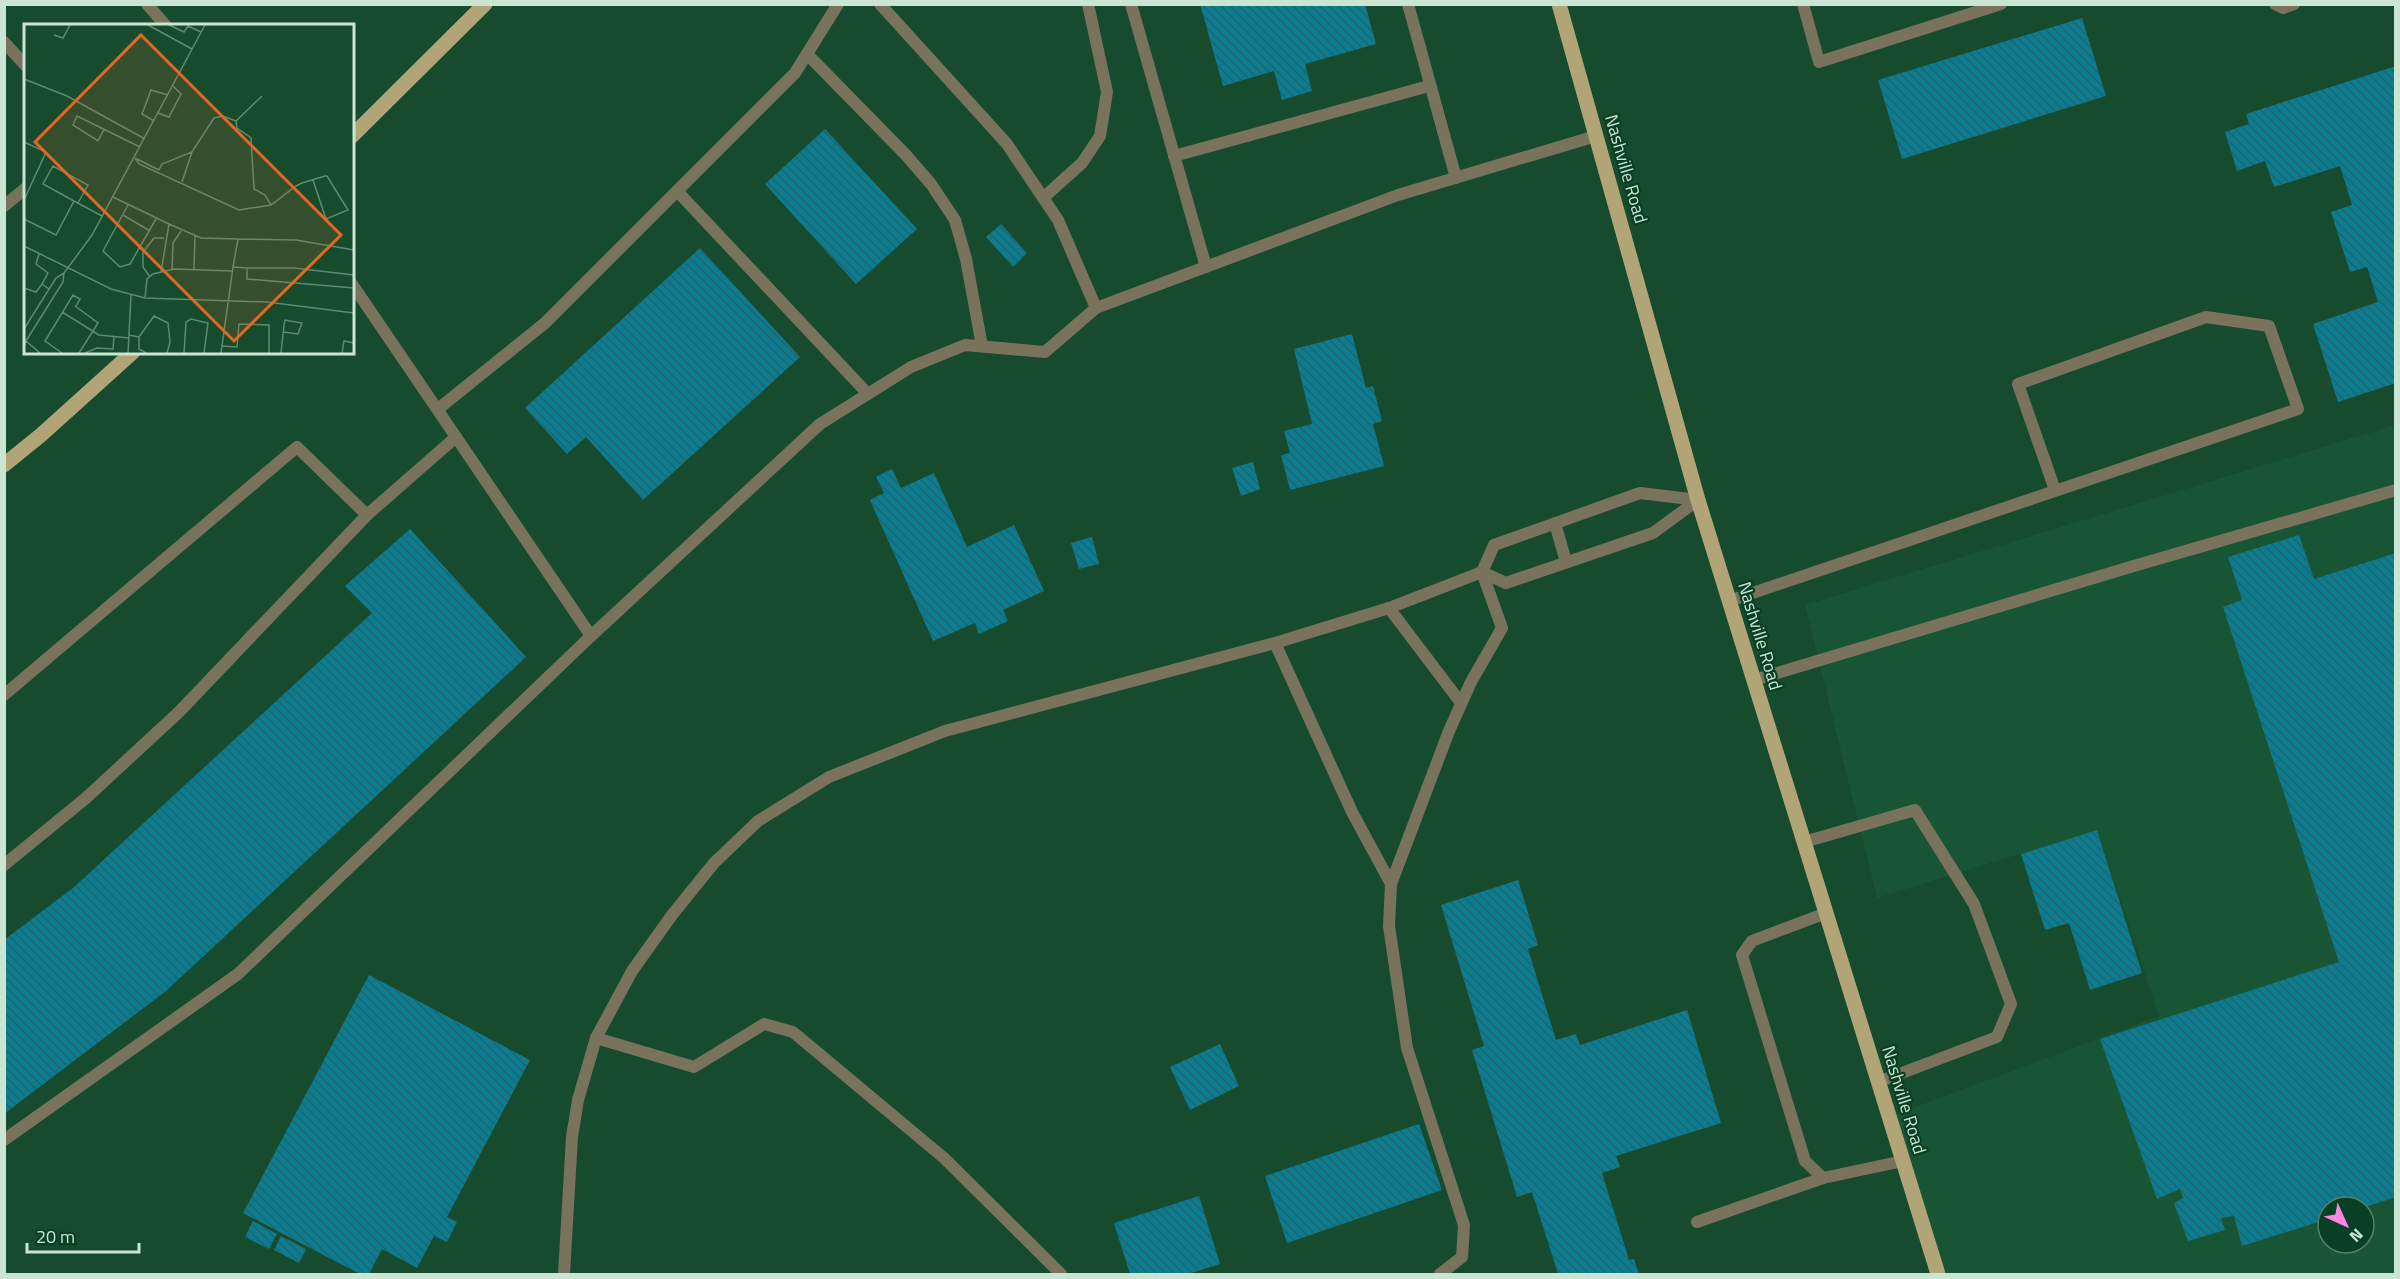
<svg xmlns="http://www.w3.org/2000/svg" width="2400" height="1279" font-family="'Titillium Web',sans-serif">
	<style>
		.built { fill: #185534; fill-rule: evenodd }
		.building { fill: url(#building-back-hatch) }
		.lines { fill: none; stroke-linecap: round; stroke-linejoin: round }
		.service { stroke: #79735d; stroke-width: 12 }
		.minor { stroke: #79735d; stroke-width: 12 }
		.primary { stroke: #b1a578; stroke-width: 15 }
		.labels { text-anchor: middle; stroke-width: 4.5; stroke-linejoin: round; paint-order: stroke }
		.street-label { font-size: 18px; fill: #cbe5d3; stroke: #094024 }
		.inset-road { fill: none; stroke: #5f8970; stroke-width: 1.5 }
		.view { fill: #e56720; fill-opacity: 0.15; stroke: #e56720; stroke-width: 3 }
		.inset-edge { fill: none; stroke: #cbe5d3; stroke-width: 3 }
	</style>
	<defs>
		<pattern id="building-back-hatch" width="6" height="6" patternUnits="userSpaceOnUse" patternTransform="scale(1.5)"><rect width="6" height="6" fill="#0c7c90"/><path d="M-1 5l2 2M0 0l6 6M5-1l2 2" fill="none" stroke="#22636c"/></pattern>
	</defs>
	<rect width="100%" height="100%" fill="#174b2e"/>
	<path class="built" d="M 2395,425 L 2395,1274 L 1938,1274 L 1889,1117 L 2159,1016 L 2097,830 L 1877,898 L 1805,605 ZM 2328,1207 L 2364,1207 L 2364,1243 L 2328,1243 Z"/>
	<g class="building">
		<polygon points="1200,4 1365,4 1376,44 1305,64 1312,91 1282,100 1274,71 1223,86"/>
		<polygon points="2082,18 2106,96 1902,159 1878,80"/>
		<polygon points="2396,66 2396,383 2338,402 2313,324 2378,302 2367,267 2350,272 2331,212 2352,205 2340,166 2274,187 2265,161 2237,171 2225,132 2249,124 2246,114"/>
		<polygon points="825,129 917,229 856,284 765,184"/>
		<polygon points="1001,224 1027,253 1013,267 986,237"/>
		<polygon points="700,248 800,357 643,500 586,437 567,454 525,408"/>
		<polygon points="1352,334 1366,388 1373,386 1382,421 1373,424 1384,466 1290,490 1281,455 1290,453 1284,431 1312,424 1294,349"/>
		<polygon points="1253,462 1260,489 1241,496 1232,468"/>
		<polygon points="892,469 901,488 934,473 967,547 1014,525 1044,591 1003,610 1008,621 979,634 975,623 933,641 870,500 884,493 876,477"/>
		<polygon points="410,529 526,657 166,991 4,1114 4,940 73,888 372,613 345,586"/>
		<polygon points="2299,535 2314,579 2396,553 2396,1197 2365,1207 2328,1207 2328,1219 2242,1246 2234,1216 2221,1218 2225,1230 2188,1241 2174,1203 2183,1198 2180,1189 2157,1199 2100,1039 2339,962 2223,607 2242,600 2228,557"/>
		<polygon points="1092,537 1099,564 1079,569 1071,543"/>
		<polygon points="2097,830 2142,973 2090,990 2069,923 2045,930 2021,854"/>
		<polygon points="1518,880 1538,945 1528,949 1556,1040 1576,1034 1580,1045 1687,1010 1721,1123 1616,1156 1620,1167 1602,1173 1629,1260 1634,1259 1639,1274 1558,1274 1532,1192 1517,1197 1472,1050 1484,1046 1441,905"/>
		<polygon points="369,975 530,1060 447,1217 457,1222 447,1242 434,1236 417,1268 382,1249 369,1274 360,1274 243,1213"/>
		<polygon points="1220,1044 1239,1086 1190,1110 1170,1067"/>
		<polygon points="1419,1124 1442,1190 1287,1243 1265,1176"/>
		<polygon points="1199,1196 1220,1264 1188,1274 1130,1274 1114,1223"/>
		<polygon points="253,1221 277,1234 269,1249 245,1237"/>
		<polygon points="281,1236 306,1249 299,1263 274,1250"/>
	</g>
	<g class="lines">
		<g class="service">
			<polyline points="880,4 1007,144 1058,220 1096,308 1398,195 1596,136"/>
			<polyline points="1131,4 1206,267"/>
			<polyline points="1408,4 1456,178"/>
			<polyline points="1803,4 1819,62 2001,4"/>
			<polyline points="2275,4 2283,8 2294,4"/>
			<polyline points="4,42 26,66"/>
			<polyline points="807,54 905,154 931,184 955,220 966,259 982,346"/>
			<polyline points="1174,156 1429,86"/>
			<polyline points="677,191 868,394"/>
			<polyline points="1043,198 1082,163 1100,136 1107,92 1088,4"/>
			<polyline points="4,206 26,188"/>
			<polyline points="438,409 545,323 795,73 838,4"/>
			<polyline points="1555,523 1566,562"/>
			<polyline points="1482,572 1506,583 1653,533 1698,500"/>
			<polyline points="1389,608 1461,703"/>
			<polyline points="591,636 820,424 911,367 965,345 1045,352 1096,308"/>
			<polyline points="1275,643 1352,812 1391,884"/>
			<polyline points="1754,680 2127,568 2396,490"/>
			<polyline points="4,695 297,447 367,515 456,437 352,284"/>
			<polyline points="1804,842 1915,810 1974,904 2011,1004 1997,1037 1878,1082"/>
			<polyline points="4,865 86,798 179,712 367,515"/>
			<polyline points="1826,913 1752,941 1742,955 1805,1161 1823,1178 1903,1161"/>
			<polyline points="596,1038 694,1067 764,1024 793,1032 944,1158 1061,1274"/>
			<polyline points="4,1140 238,974 591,636 456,437"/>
			<polyline points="1697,1222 1823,1178"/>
			<polyline points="564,1274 572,1137 578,1100 596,1038 632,971 672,915 714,863 758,821 829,777 945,731 1275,643 1389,608 1482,572 1494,545 1640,493 1698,500"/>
			<polyline points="1440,1274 1462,1257 1464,1225 1407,1048 1389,926 1391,884 1449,731 1471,682 1502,628 1482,572"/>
		</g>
		<g class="minor">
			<polyline points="147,4 166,26"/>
			<polyline points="1729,601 2298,409 2269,326 2206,317 2018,384 2055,490"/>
		</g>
		<g class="primary">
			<polyline points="1559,4 1698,500 1938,1274"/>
			<polyline points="352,136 485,4"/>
			<polyline points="4,465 41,435 133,352"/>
		</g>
	</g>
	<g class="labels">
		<g class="street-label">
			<text transform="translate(1626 169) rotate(74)" y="6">Nashville Road</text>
			<text transform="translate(1760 636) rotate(73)" y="6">Nashville Road</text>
			<text transform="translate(1904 1100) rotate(73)" y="6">Nashville Road</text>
		</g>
	</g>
	<g transform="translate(24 24)">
		<rect width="330" height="330" fill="#174b2e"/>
		<path class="inset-road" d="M 124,1 L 168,25M 145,1 L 160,8 L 164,2 L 177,8M 30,11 L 39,14 L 46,1M 0,55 L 43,72 L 121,115M 134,89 L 145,93 L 157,70 L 149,62M 130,97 L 118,90 L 127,66 L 144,71M 212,97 L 238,72M 80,105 L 74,117 L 49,101 L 53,92 L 116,123M 0,118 L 22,128 L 0,176M 111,134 L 115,140 L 215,186 L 247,181 L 272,162 L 278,159 L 301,152 L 303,152 L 324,186 L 302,195 L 289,156M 111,134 L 135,146M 135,146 L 138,140 L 168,128 L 190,94 L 199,92 L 212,97 L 213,104 L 227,114 L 230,165 L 241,171 L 247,181M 158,158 L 168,128M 89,173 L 145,200 L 137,248M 50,177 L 19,160 L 29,142 L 64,161 L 54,179M 104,181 L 79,227 L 96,243 L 106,240 L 132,195M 99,191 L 126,207M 0,195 L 32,211 L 50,177 L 78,192M 145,200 L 177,214 L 214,215M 0,222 L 87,265 L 121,274 L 243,278 L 330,289M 15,230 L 12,240 L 24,249 L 18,260M 209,243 L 214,215 L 272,216 L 330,226M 223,244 L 270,244 L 330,251M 170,245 L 171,212M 148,246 L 149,219 L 157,207M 126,253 L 119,243 L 119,228 L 130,214 L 140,214M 0,264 L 12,268 L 18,260 L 25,265M 121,274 L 123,255 L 129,250 L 150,245 L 208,247M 51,282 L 74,299 L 55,329M 38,288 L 75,311 L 105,314M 0,305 L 32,254 L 40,249M 105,311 L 115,313 L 115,325 L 122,329M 115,313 L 130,292 L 144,299 L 146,318 L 143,329M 2,317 L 16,329M 0,320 L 39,258 L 40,249 L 68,211 L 181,1M 197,322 L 213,323 L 215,300 L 245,301 L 245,329M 38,329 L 21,317 L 49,271 L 56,275 L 52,282M 61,329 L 73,324 L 89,325 L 90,313M 104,329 L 107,271M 160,329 L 162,298 L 167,295 L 184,299 L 180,329M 197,329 L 209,243 L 223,244 L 223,255 L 330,264M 257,329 L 260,301 L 261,296 L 278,299 L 274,310 L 259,308M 318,329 L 320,317 L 330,319"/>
		<path class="view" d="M 117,11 L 317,211 L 210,317 L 11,118 Z"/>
		<rect width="330" height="330" class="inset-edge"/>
	</g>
	<rect width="2400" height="1279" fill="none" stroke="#cbe5d3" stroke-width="12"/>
	<g transform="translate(2346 1225) rotate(135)"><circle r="28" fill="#094024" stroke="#57826a" stroke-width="1.5"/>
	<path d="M0-4.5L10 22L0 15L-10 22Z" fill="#fc86e4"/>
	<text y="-9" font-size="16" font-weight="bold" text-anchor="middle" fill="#cbe5d3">N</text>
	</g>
	<path d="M27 1243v9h112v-9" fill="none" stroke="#cbe5d3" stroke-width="3"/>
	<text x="36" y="1243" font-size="18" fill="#cbe5d3" stroke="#094024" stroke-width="4.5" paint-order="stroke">20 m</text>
</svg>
